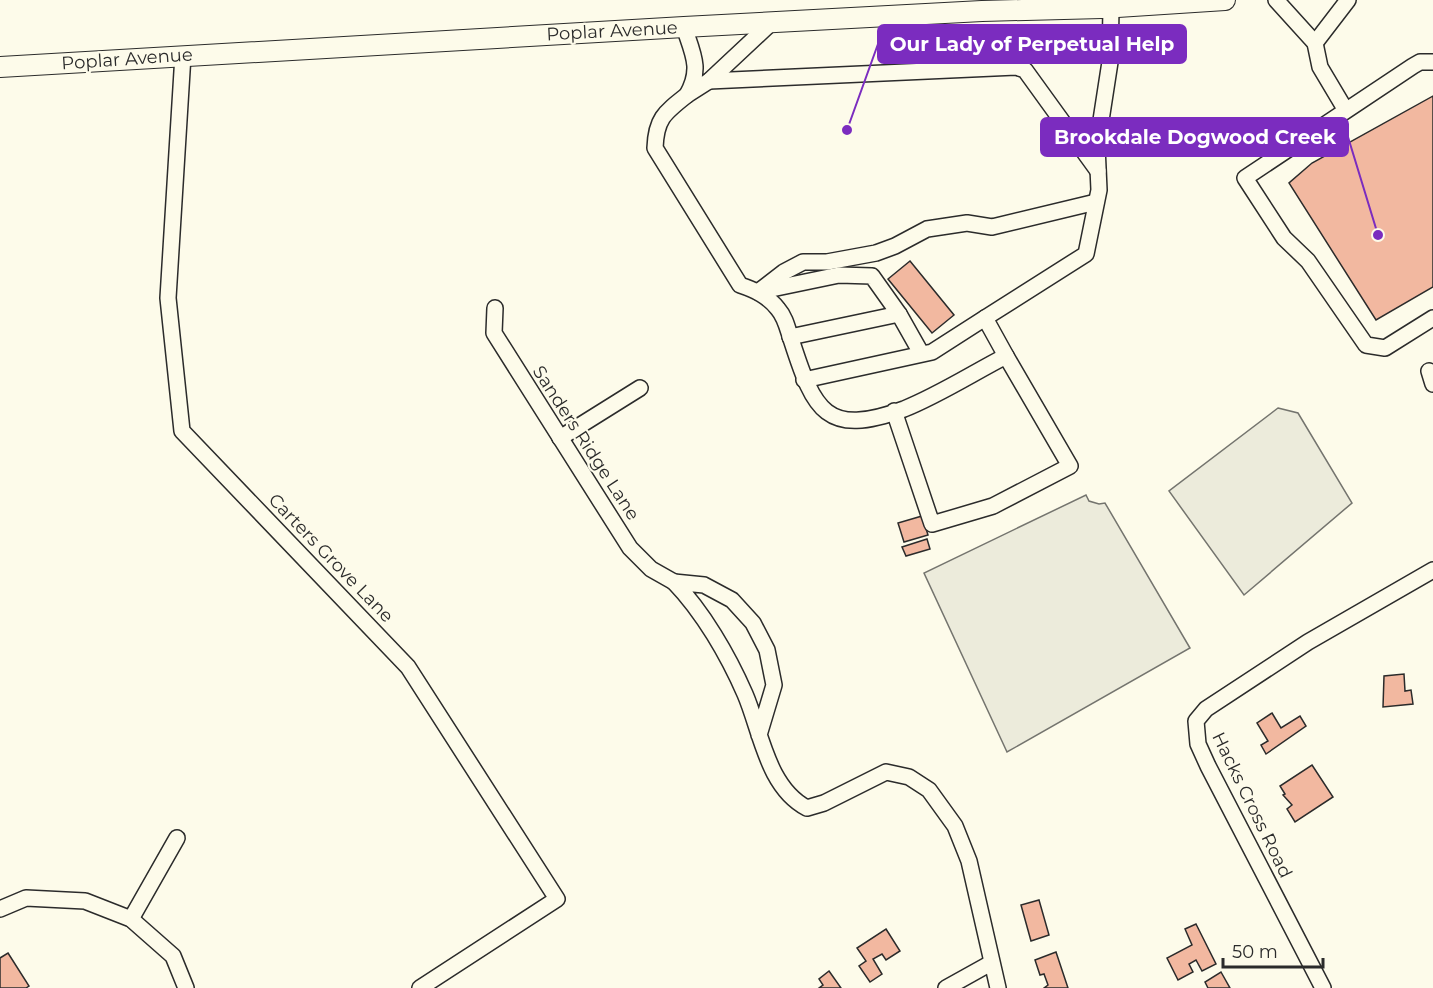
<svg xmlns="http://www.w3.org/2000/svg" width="1433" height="988" font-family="Montserrat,sans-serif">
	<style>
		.green { fill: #ecebdb; stroke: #74746e; stroke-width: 1.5 }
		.building { fill: #f2b8a0; stroke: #2b2b2b; stroke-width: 1.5 }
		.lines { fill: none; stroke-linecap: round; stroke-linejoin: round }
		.minor-casing { stroke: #2b2b2b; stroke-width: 18 }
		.major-casing { stroke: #2b2b2b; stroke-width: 22 }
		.minor { stroke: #fdfbea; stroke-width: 15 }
		.major { stroke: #fdfbea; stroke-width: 20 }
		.labels { text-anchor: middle; stroke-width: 4.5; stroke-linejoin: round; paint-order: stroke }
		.street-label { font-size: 18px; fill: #2b2b2b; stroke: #fdfbea }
		.leader { fill: none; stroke: #7b2cbf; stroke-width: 2 }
		.callout-dot { fill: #7b2cbf; stroke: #fdfbea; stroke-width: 2 }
		.callout { fill: #7b2cbf; stroke: #7b2cbf; stroke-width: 2 }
		.callout-label { font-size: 20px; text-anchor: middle; font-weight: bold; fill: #fff }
	</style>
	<rect width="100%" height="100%" fill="#fdfbea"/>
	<g class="green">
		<polygon points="1278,408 1298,413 1352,503 1244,595 1169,491"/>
		<polygon points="1086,495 1089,501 1099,504 1105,503 1190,648 1007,752 924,573"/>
	</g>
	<g class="building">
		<polygon points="1433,96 1433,287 1376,320 1289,183 1312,163"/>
		<polygon points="910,261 954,315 932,333 888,279"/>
		<polygon points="922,516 928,535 904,542 898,523"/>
		<polygon points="927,539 930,549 906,556 902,547"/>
		<polygon points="1404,674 1405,691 1411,690 1413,704 1383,707 1384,676"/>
		<polygon points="1272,713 1281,728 1300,716 1306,726 1266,754 1261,745 1268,741 1257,723"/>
		<polygon points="1312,765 1333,797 1295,822 1287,809 1292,805 1283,795 1285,794 1280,786"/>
		<polygon points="1039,900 1049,935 1031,941 1021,905"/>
		<polygon points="1196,924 1216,964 1202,971 1196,960 1189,964 1193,972 1178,980 1167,958 1192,945 1185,929"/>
		<polygon points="886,929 900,951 886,960 882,954 873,959 882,974 870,982 859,966 866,961 857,948"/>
		<polygon points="1056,952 1068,988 1044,988 1048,985 1044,974 1040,975 1035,960"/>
		<polygon points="8,953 29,986 26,988 0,988 0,958"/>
		<polygon points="829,971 841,988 819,988 823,985 819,979"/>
		<polygon points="1221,972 1230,988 1208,988 1205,982"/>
	</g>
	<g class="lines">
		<g class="minor-casing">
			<g id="minor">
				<polyline points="1276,0 1315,43 1320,67 1345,109"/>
				<path d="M 684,27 C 693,54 702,69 687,95 L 709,81 L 772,22"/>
				<polyline points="1315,43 1348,0"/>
				<polyline points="183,55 168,298 182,431 408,667 557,899 420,988"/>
				<polyline points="1433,62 1420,62 1413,66 1245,178 1284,238 1308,261 1366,345 1385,348 1433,318"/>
				<polyline points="709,81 1016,67 1025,70 1098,171"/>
				<path d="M 687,95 C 664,113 656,119 655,148 L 740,285 C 755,290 768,296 778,309 C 786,318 788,331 792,342 C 814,410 826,438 904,409 C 939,395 973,373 1006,356 L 1070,466 L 993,506 L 932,524 L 894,411"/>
				<polyline points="762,291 839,275 872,276 899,314 921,353"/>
				<polyline points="758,292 784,272 803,262 827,262 876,253 895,246 927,229 967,223 992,227 1096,202"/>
				<polyline points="495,308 494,333 630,548 651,569 674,582"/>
				<polyline points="790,337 899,314"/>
				<polyline points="1006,356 985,318 1086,254 1099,190 1097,146 1110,62 1111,8"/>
				<polyline points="1429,371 1433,384"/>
				<polyline points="804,380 932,352 985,318"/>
				<polyline points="560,438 640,388"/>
				<path d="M 759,735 L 774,685 L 767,650 L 753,623 L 732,600 L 704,585 L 674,582 C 703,612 728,655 745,694 C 761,731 767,787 807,808 L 824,803 L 886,772 L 909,777 L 929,790 L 955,826 L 969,861 L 998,988"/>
				<polyline points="0,909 26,898 85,901 131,919 173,956 186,988"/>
				<polyline points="131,919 177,838"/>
				<polyline points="946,988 991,963"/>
				<polyline points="1323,988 1208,766 1198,744 1196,721 1206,709 1308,642 1433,570"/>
			</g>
		</g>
		<g class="major-casing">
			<polyline id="major" points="0,67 684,27 982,11 1102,8 1225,0"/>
		</g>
		<use href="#minor" class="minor"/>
		<use href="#major" class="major"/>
	</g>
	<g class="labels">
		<g class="street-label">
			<text transform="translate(612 31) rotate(-3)" y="6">Poplar Avenue</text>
			<text transform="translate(127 59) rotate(-4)" y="6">Poplar Avenue</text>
			<text transform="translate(586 443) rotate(57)" y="6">Sanders Ridge Lane</text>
			<text transform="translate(331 558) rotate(46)" y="6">Carters Grove Lane</text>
			<text transform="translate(1252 805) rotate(64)" y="6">Hacks Cross Road</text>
		</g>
	</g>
	<path class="leader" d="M847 130L878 44M1378 235L1348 137"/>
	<g class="callout-dot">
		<circle cx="847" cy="130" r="6"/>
		<circle cx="1378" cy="235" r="6"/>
	</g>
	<g class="callout">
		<rect x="878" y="25" width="308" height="38" rx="6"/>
		<rect x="1041" y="118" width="307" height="38" rx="6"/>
	</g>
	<g class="callout-label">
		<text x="1032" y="51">Our Lady of Perpetual Help</text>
		<text x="1195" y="144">Brookdale Dogwood Creek</text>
	</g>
	<path d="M1223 958v9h100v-9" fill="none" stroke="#2b2b2b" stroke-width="3"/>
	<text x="1232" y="958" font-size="18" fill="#2b2b2b" stroke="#fdfbea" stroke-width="4.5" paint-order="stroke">50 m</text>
</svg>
